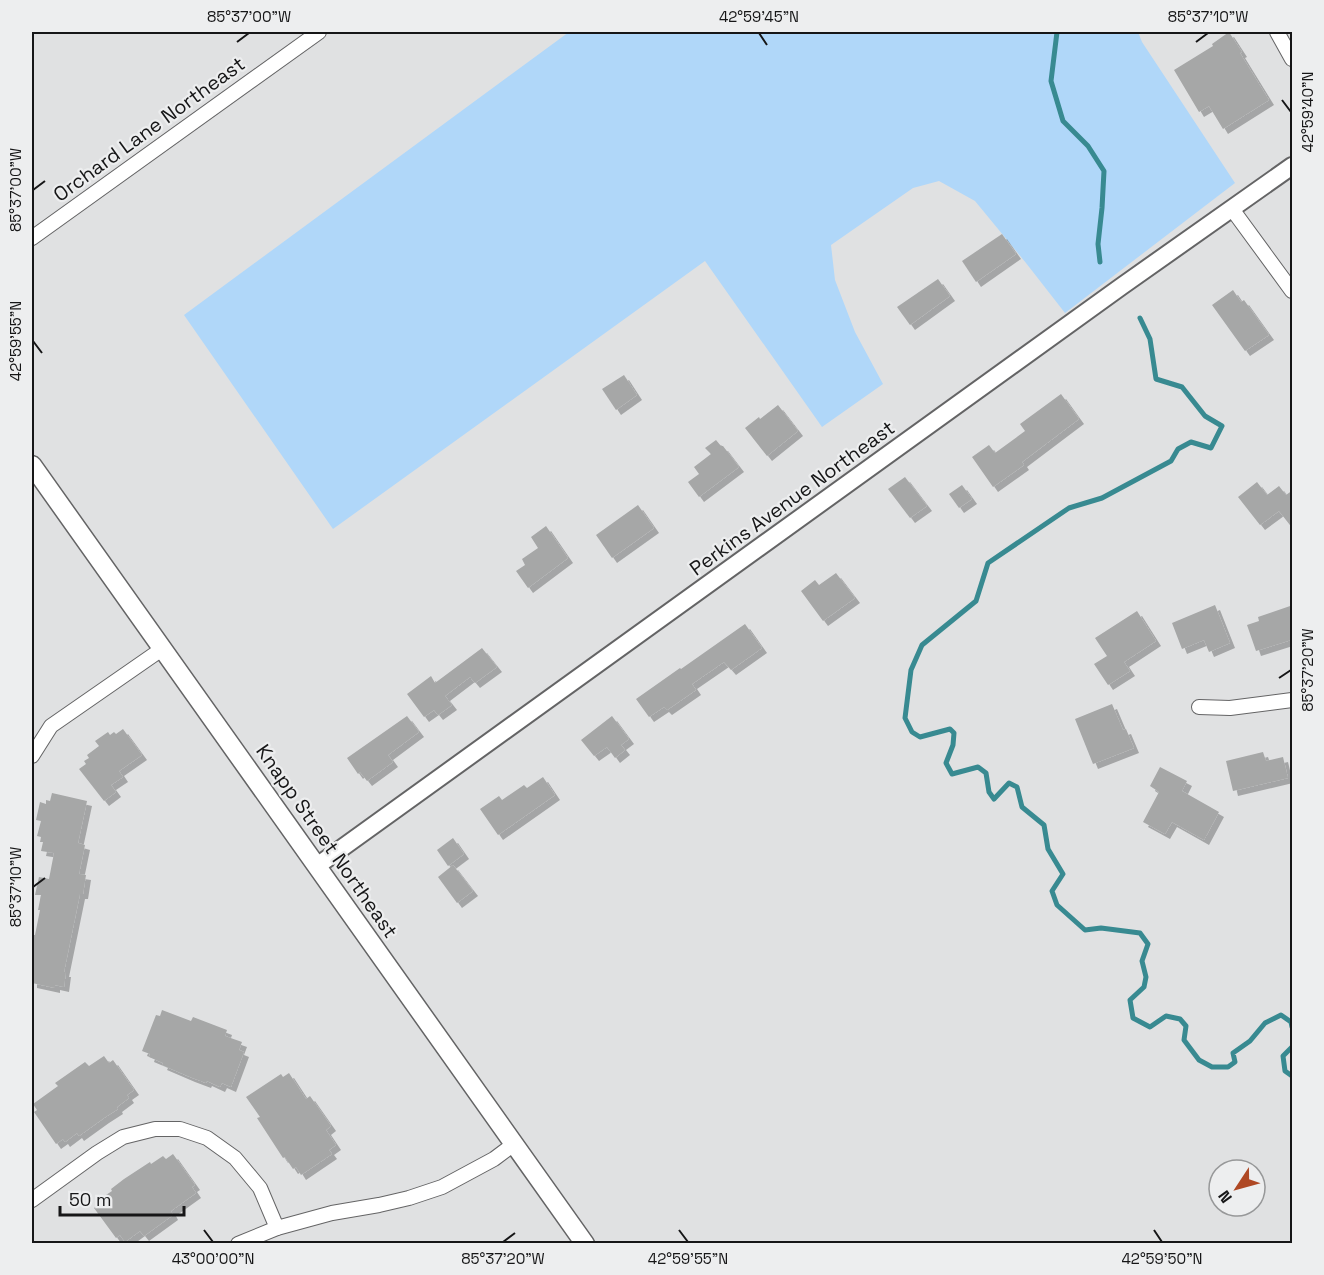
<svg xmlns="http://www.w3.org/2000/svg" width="1324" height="1275" font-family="'Space Grotesk',sans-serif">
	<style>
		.green { fill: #b0d7f9 }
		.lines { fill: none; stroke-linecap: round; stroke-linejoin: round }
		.stream { stroke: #388a91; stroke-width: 5 }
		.building { fill: #a6a7a7; filter: url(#shadow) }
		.minor-casing { stroke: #646465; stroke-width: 16 }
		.tertiary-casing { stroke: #646465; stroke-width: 20 }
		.secondary-casing { stroke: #646465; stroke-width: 21 }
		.minor { stroke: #fff; stroke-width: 14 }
		.tertiary { stroke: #fff; stroke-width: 16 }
		.secondary { stroke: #fff; stroke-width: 18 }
		.ticks { fill: none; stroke: #161617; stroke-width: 2 }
		.labels { text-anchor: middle; stroke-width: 4.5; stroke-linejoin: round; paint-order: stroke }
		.street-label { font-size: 20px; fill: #161617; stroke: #edeeef }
		.neatline { fill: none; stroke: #161617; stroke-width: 2 }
		.ticks-label { font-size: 15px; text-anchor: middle; fill: #161617 }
	</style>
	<defs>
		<filter id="shadow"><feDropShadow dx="5" dy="5" stdDeviation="0" flood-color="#0004"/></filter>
	</defs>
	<rect width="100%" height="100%" fill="#e0e1e2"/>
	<polygon class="green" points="569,32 1138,32 1142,42 1235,183 1065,313 1026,263 975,201 939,181 913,188 831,245 835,280 855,332 883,384 822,427 705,261 333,529 184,315"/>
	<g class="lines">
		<g class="stream">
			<polyline points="1057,32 1051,81 1063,121 1088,146 1104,171 1102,208 1098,244 1100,262"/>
			<polyline points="1140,318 1150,339 1156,379 1182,387 1205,416 1222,426 1211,448 1191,442 1178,449 1171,461 1102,498 1069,508 988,563 976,601 922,645 911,670 905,718 912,732 920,737 950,729 954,733 953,745 946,763 952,774 978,767 986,773 989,792 994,799 1009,783 1017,787 1022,807 1044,825 1048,849 1063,874 1052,891 1057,905 1085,930 1101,928 1140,933 1148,944 1142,961 1146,977 1144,987 1130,1000 1133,1018 1150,1027 1166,1016 1180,1019 1186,1026 1184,1040 1199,1060 1212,1067 1228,1067 1235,1062 1233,1053 1250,1041 1265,1023 1281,1015 1291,1022 1292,1027"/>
			<polyline points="1292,1047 1283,1056 1285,1071 1292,1076"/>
		</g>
	</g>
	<g class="building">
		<polygon points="1229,32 1242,52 1240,53 1269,100 1223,129 1209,106 1199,112 1174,70 1213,46 1212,44"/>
		<polygon points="1002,234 1016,254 976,282 962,261"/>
		<polygon points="938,279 950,296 910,325 897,307"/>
		<polygon points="1233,290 1241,302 1244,300 1269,335 1245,351 1212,305"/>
		<polygon points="624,375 637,395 616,410 602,389"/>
		<polygon points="1061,394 1079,419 1022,462 1024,465 993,487 972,457 989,445 995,453 1025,431 1020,424"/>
		<polygon points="778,405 798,431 767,456 745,428 759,417 760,419"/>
		<polygon points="716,440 721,446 723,446 739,467 699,497 688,482 699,474 694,467 711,454 705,448"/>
		<polygon points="905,477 927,506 910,518 888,489"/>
		<polygon points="1257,482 1267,495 1279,486 1286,495 1293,490 1293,529 1279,511 1260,525 1238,497"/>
		<polygon points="962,485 972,499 959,508 949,494"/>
		<polygon points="638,505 654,528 612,558 596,535"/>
		<polygon points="546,526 568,558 528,588 516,571 525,565 522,559 538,548 531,537"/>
		<polygon points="836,573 855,598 823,621 801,591 815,580 819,585"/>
		<polygon points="1215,605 1230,643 1209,652 1204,640 1182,649 1172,623"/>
		<polygon points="1293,605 1293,638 1291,640 1256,651 1247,625 1259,621 1258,617"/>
		<polygon points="1137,611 1156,641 1124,662 1130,671 1108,685 1094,664 1107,656 1095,638"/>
		<polygon points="745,624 762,648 731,670 724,662 692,684 696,690 667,710 664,707 649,717 636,699 680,668 681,669"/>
		<polygon points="482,648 497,667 475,683 470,677 445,696 452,705 438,715 434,710 424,717 407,694 431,676 435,683"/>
		<polygon points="1112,704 1123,730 1126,729 1134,748 1093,764 1075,719"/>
		<polygon points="407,716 419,732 388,755 393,762 367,781 360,772 358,774 347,758"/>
		<polygon points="612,716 629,739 621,745 625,750 615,758 607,747 594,756 581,740"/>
		<polygon points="123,729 142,755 119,771 123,777 111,785 116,792 104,801 79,769 86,764 84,761 89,758 87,755 99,746 95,741 108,732 110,735 114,732 116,734"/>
		<polygon points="1263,752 1266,761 1283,757 1288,778 1233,791 1226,761"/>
		<polygon points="1160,767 1187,781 1182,791 1219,812 1204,840 1172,822 1165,834 1143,822 1159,792 1150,786"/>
		<polygon points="543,777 555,795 498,835 480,809 499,796 502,800 524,785 527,788"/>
		<polygon points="52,793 87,801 78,843 85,845 79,874 86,875 83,894 80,894 64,972 66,972 64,987 55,985 55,988 32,983 32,935 35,935 40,910 38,910 41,895 35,895 39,877 49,879 54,853 41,851 43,842 40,842 41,837 37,836 41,821 36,820 40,802 46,804 46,800 50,801"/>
		<polygon points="453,838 464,854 448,866 437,850"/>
		<polygon points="453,865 473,891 457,903 438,877"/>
		<polygon points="162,1010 191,1021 193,1017 227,1030 225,1036 242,1042 239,1050 244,1052 231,1087 222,1083 220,1087 207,1081 206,1083 190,1077 162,1065 163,1063 149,1057 150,1054 142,1051 156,1015 160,1016"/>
		<polygon points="104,1056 109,1063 113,1060 134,1090 127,1095 129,1098 117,1107 118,1109 104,1118 79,1136 77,1133 65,1142 63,1139 56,1144 34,1112 37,1110 33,1104 58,1086 55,1083 85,1062 89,1066"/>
		<polygon points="289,1073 306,1099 310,1096 331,1126 326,1130 336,1145 329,1150 332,1154 301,1175 296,1167 293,1169 285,1157 283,1158 257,1118 260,1117 246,1097 281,1074 283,1077"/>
		<polygon points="173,1154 195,1185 192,1187 196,1193 171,1211 173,1215 144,1236 140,1231 125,1242 120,1235 116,1238 94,1208 102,1202 100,1199 112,1191 111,1189 124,1179 150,1162 151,1164 163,1156 166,1159"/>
	</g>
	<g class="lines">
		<g class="minor-casing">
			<g id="minor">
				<polyline points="1277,32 1292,59"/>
				<polyline points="1232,209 1292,291"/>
				<polyline points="32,238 319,32"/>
				<polyline points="1199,707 1230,708 1292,700"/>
				<polyline points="32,756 51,726 162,649"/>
				<polyline points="32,1200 97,1153 123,1137 155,1129 180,1129 207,1138 235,1158 260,1188 277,1228"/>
				<polyline points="238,1244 277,1228 332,1213 379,1205 409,1198 442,1187 494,1159 514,1144"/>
			</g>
		</g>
		<g class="tertiary-casing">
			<polyline id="tertiary" points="317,866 1122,286 1292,166"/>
		</g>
		<g class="secondary-casing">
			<polyline id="secondary" points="32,465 585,1244"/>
		</g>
		<use href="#minor" class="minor"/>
		<use href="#tertiary" class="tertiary"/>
		<use href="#secondary" class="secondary"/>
	</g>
	<path class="ticks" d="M 759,33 L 767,45M 237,42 L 249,33M 1196,42 L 1208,33M 1282,100 L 1291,112M 33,190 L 45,181M 33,341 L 42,353M 1279,678 L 1291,670M 33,887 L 45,878M 204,1230 L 213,1242M 679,1230 L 688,1242M 1154,1230 L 1162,1242M 503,1242 L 515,1233"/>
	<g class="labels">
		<g class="street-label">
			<text transform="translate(149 129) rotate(-36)" y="7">Orchard Lane Northeast</text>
			<text transform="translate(792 498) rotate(-36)" y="7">Perkins Avenue Northeast</text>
			<text transform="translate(327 841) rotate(55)" y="7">Knapp Street Northeast</text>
		</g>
	</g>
	<rect width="1324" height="1275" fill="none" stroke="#edeeef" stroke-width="66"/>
	<g transform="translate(1237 1188) rotate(234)"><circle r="28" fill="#edeeef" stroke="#979899" stroke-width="1.5"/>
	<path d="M0-4.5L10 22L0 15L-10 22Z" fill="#af4824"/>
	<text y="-9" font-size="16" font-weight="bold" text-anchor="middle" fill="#161617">N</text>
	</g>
	<path d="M60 1206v9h124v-9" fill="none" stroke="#161617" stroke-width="3"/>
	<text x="69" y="1206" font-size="18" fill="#161617" stroke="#edeeef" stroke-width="4.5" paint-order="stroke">50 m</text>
	<rect x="33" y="33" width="1258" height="1209" class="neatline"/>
	<g class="ticks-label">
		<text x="249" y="22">85°37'00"W</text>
		<text x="759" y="22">42°59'45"N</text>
		<text x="1208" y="22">85°37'10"W</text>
		<text transform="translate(1308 112) rotate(-90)" y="5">42°59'40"N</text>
		<text transform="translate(16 190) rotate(-90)" y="5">85°37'00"W</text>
		<text transform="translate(16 341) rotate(-90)" y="5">42°59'55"N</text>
		<text transform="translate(1308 670) rotate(-90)" y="5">85°37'20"W</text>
		<text transform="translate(16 887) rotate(-90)" y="5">85°37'10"W</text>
		<text x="213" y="1264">43°00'00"N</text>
		<text x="503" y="1264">85°37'20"W</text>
		<text x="688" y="1264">42°59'55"N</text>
		<text x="1162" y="1264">42°59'50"N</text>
	</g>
</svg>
